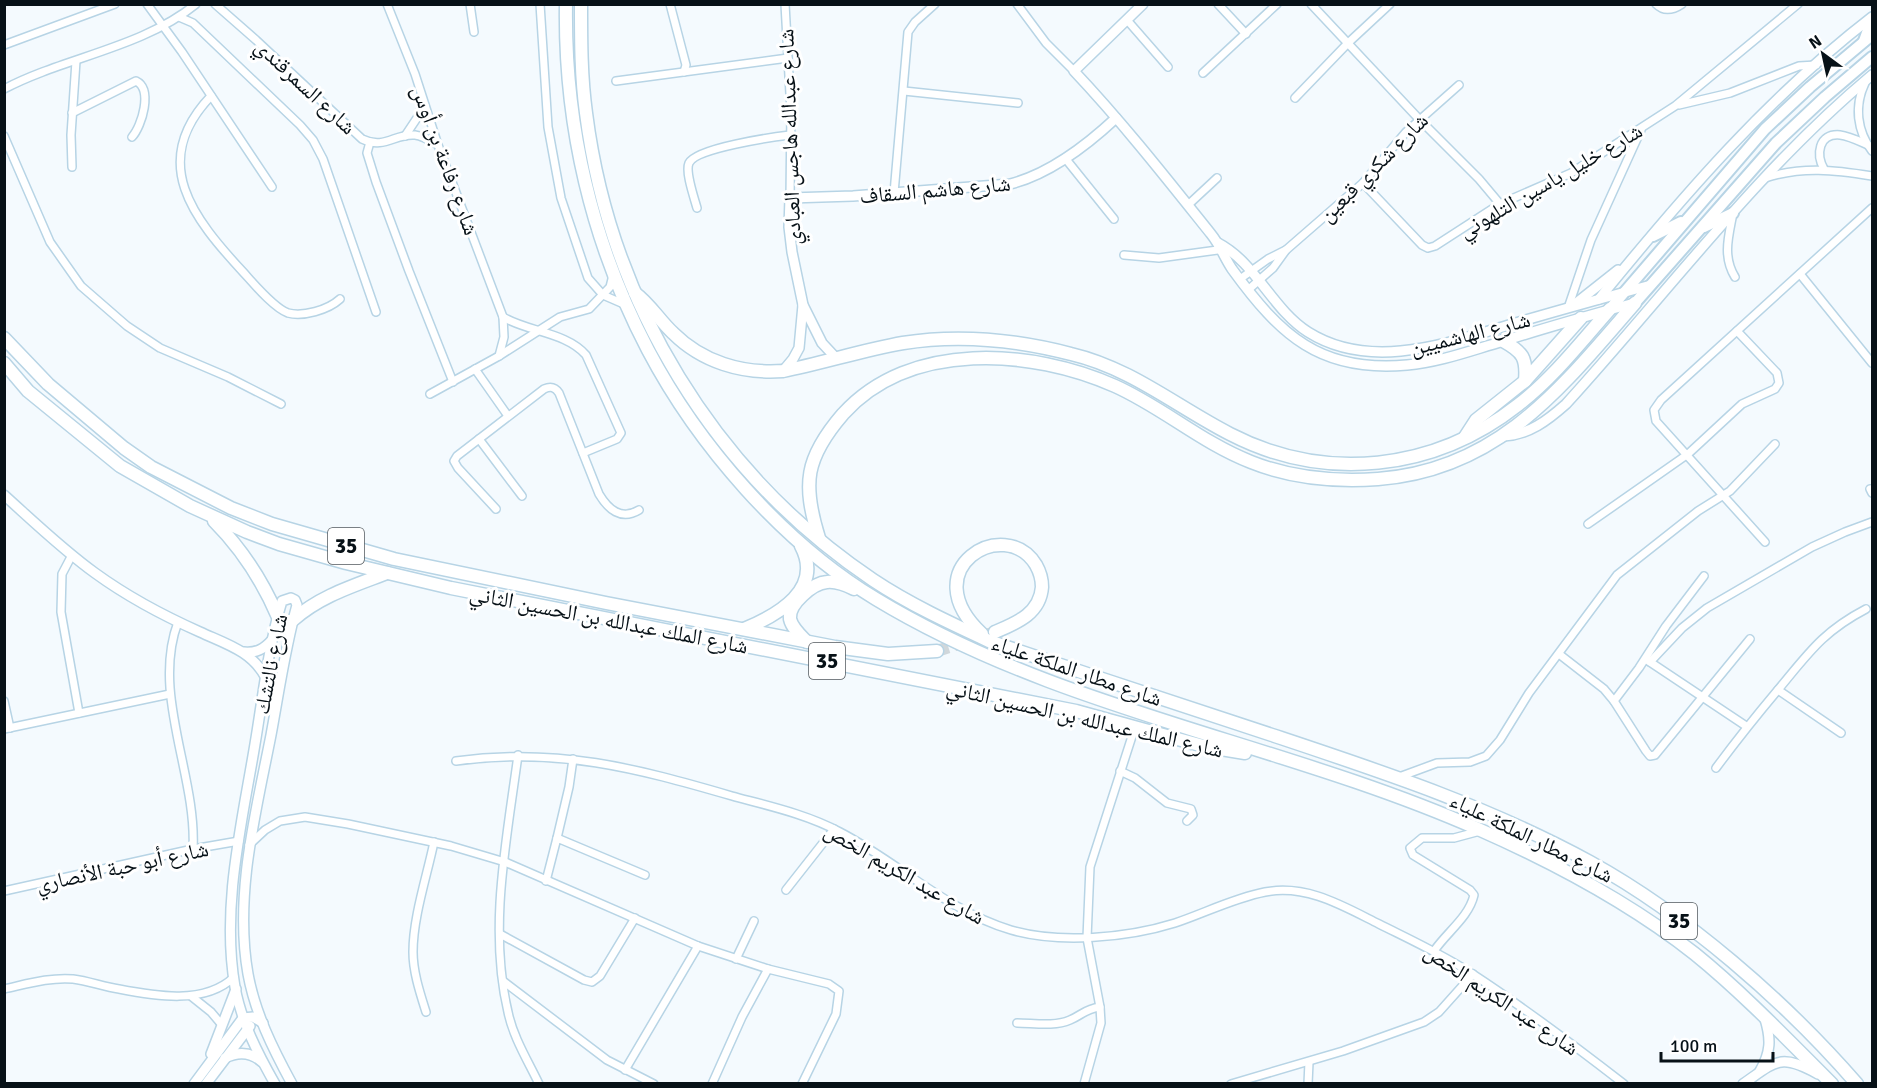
<svg xmlns="http://www.w3.org/2000/svg" width="1877" height="1088" font-family="Signika,'Noto Naskh Arabic',sans-serif">
	<style>
		.lines { fill: none; stroke-linecap: round; stroke-linejoin: round }
		.highway-tunnel { stroke: #d0d7db; stroke-width: 12; stroke-dasharray: 12 6; stroke-linecap: butt }
		.street-casing { stroke: #b7d4e5; stroke-width: 10 }
		.secondary-casing { stroke: #b7d4e5; stroke-width: 12 }
		.primary-casing { stroke: #b7d4e5; stroke-width: 14 }
		.highway-casing { stroke: #b7d4e5; stroke-width: 15 }
		.street { stroke: #fff; stroke-width: 7 }
		.secondary { stroke: #fff; stroke-width: 9 }
		.primary { stroke: #fff; stroke-width: 10 }
		.highway { stroke: #fff; stroke-width: 12 }
		.labels { text-anchor: middle; stroke-width: 6; stroke-linejoin: round; paint-order: stroke }
		.shield { fill: #fff; stroke: #51585d; stroke-width: 1.5 }
		.shield-label { font-size: 21px; font-weight: bold; fill: #071117 }
		.street-label { font-size: 22px; fill: #071117; stroke: #fff }
	</style>
	<rect width="100%" height="100%" fill="#f4fafe"/>
	<g class="lines">
		<polyline class="highway-tunnel" points="937,651 995,632"/>
		<g class="street-casing">
			<g id="street">
				<polyline points="147,4 182,52 272,187"/>
				<path d="M 215,4 L 256,40 L 362,139 C 385,150 395,133 415,135 C 423,136 431,141 438,145"/>
				<polyline points="387,4 415,74 438,145 503,317 504,337 499,356"/>
				<polyline points="470,4 474,32"/>
				<polyline points="540,4 548,127 561,198 588,278 603,295 626,305"/>
				<polyline points="670,4 686,65 684,72"/>
				<polyline points="785,4 791,112 790,198"/>
				<polyline points="1017,4 1046,43 1074,71"/>
				<polyline points="1218,4 1246,34"/>
				<polyline points="1311,4 1419,119 1479,179 1500,204"/>
				<path d="M 1656,4 C 1664,12 1673,10 1682,4"/>
				<polyline points="179,17 193,23 300,125 313,140 323,159 376,312"/>
				<polyline points="1127,20 1168,67"/>
				<polyline points="4,45 115,4"/>
				<polyline points="1203,73 1277,4"/>
				<polyline points="616,81 788,58"/>
				<path d="M 1865,83 C 1854,106 1857,131 1872,151"/>
				<path d="M 4,89 C 65,57 142,48 196,4"/>
				<polyline points="904,91 1018,103"/>
				<path d="M 211,96 C 148,162 193,218 244,273 C 254,284 274,308 288,313 C 303,317 328,310 340,299"/>
				<polyline points="1295,98 1348,43 1390,4"/>
				<polyline points="1679,105 1730,93 1799,66 1816,65"/>
				<path d="M 72,113 L 136,81 C 153,89 142,126 132,137"/>
				<polyline points="4,136 50,242 81,286 127,326 160,348 228,377 281,404"/>
				<polyline points="405,136 419,115 422,103"/>
				<polyline points="370,142 367,153 376,182 409,271 453,382"/>
				<polyline points="1065,158 1114,219"/>
				<polyline points="72,167 71,135 76,61"/>
				<path d="M 1824,169 C 1816,155 1818,133 1840,135 C 1849,136 1859,141 1868,145"/>
				<path d="M 1765,178 C 1802,166 1835,170 1872,176"/>
				<polyline points="1363,183 1422,245 1428,248 1435,246 1500,204 1571,173 1675,106 1798,4"/>
				<polyline points="894,193 908,32 915,22 935,4"/>
				<polyline points="1188,205 1217,178"/>
				<path d="M 697,208 C 694,197 685,172 689,163 C 696,148 773,137 790,135"/>
				<path d="M 1733,213 C 1729,235 1722,256 1735,277"/>
				<polyline points="1124,255 1159,258 1225,249"/>
				<polyline points="1800,274 1872,363"/>
				<polyline points="1240,279 1268,259 1286,250"/>
				<polyline points="1248,290 1273,268 1286,250 1363,183 1406,132 1459,85"/>
				<polyline points="1568,308 1591,240 1641,130"/>
				<path d="M 503,317 C 528,332 566,332 586,355 L 621,433 L 617,439 L 583,453"/>
				<polyline points="475,369 508,416"/>
				<polyline points="430,394 499,356 560,317 589,309 610,287 613,275"/>
				<polyline points="479,439 522,496"/>
				<polyline points="1870,489 1872,493"/>
				<path d="M 496,509 L 458,468 L 454,461 L 457,456 L 544,389 C 551,386 555,387 559,393 L 599,494 C 608,509 621,521 639,510"/>
				<polyline points="1588,524 1688,454 1742,404 1775,389 1779,383 1777,373 1737,331"/>
				<polyline points="1765,542 1656,421 1654,410 1661,400 1872,208"/>
				<polyline points="72,555 62,574 61,612 79,713"/>
				<path d="M 178,622 C 151,694 197,775 193,849"/>
				<polyline points="1559,654 1604,689 1614,701 1639,668 1666,626 1704,576"/>
				<polyline points="1647,660 1746,726"/>
				<polyline points="1650,662 1682,628 1707,608 1812,547 1845,532 1872,522"/>
				<polyline points="1778,690 1841,733"/>
				<polyline points="4,701 10,728"/>
				<polyline points="1614,701 1646,751 1650,756 1655,755 1750,639"/>
				<polyline points="4,729 170,694"/>
				<path d="M 518,755 C 507,838 488,928 508,1012 C 513,1037 528,1061 539,1084"/>
				<path d="M 456,761 C 557,747 636,768 732,796 C 769,806 806,814 840,832 C 898,862 947,911 1011,930 C 1059,944 1127,938 1175,923 C 1205,913 1234,898 1265,892 C 1307,884 1343,906 1379,924 C 1411,940 1444,955 1474,975 C 1526,1009 1575,1046 1624,1084"/>
				<path d="M 1716,768 C 1736,741 1756,716 1777,691 C 1808,654 1822,632 1866,609"/>
				<polyline points="1120,771 1135,778 1167,803 1191,809 1193,815 1187,821"/>
				<polyline points="1399,777 1437,763 1470,762 1486,756 1500,740 1529,693 1617,575 1698,511 1730,491 1775,444"/>
				<polyline points="557,838 569,787 573,759"/>
				<polyline points="249,845 265,830 280,821 305,817 348,824 451,846 505,862 698,946 768,969 829,984 839,991 836,1014 802,1084"/>
				<polyline points="546,881 557,838 645,875"/>
				<polyline points="786,890 834,829"/>
				<polyline points="4,891 193,849 239,841"/>
				<polyline points="500,934 584,980 592,982 600,976 635,918"/>
				<path d="M 1434,951 C 1447,932 1469,917 1474,895 L 1470,890 L 1413,855 L 1410,848 L 1422,838 L 1454,838 L 1480,831"/>
				<polyline points="736,959 754,921"/>
				<polyline points="503,981 607,1060 654,1084"/>
				<path d="M 4,989 C 27,984 50,977 73,979 C 89,981 104,987 119,989 C 155,996 205,1005 234,977"/>
				<polyline points="191,996 211,1012 222,1025"/>
				<path d="M 426,1012 C 420,993 413,972 413,952 C 413,917 427,876 434,842"/>
				<path d="M 1017,1023 C 1033,1023 1054,1027 1070,1020 C 1082,1015 1085,1009 1100,1007"/>
				<polyline points="625,1070 698,946"/>
				<polyline points="712,1084 742,1017 768,969"/>
				<polyline points="1084,1084 1101,1023 1100,1007 1087,938 1090,867 1135,727"/>
				<polyline points="1231,1084 1343,1051 1424,1022 1439,1012 1473,974"/>
				<polyline points="1308,1084 1309,1062"/>
			</g>
		</g>
		<g class="secondary-casing">
			<g id="secondary">
				<path d="M 1143,4 L 1074,71 C 1123,123 1167,179 1211,234 C 1220,245 1224,257 1232,269 C 1280,335 1320,373 1407,365 C 1441,362 1472,350 1504,341 C 1547,327 1591,315 1634,303"/>
				<path d="M 1218,243 C 1256,263 1272,309 1308,332 C 1373,373 1453,341 1519,322 C 1563,309 1607,297 1651,285"/>
				<path d="M 1599,299 C 1682,197 1768,97 1872,17"/>
				<polyline points="1575,304 1618,270"/>
				<path d="M 836,358 L 822,343 L 803,305 L 792,252 L 789,227 L 790,198 L 853,196 L 1010,184 C 1050,174 1086,146 1116,118"/>
				<polyline points="783,371 793,359 799,348 803,305"/>
				<path d="M 1503,436 C 1529,435 1548,420 1566,404 C 1667,293 1757,171 1872,75"/>
				<path d="M 4,495 C 34,522 63,550 95,573 C 128,597 164,616 200,632 C 226,644 252,651 266,678"/>
				<path d="M 244,652 C 257,653 264,649 272,640"/>
				<polyline points="211,1054 236,989"/>
				<path d="M 225,1058 C 239,1051 251,1052 262,1062"/>
				<path d="M 1760,1071 C 1771,1052 1771,1039 1765,1019"/>
				<polyline points="194,1084 243,1018 253,1017 263,1023"/>
				<polyline points="206,1084 250,1026"/>
				<path d="M 275,1084 C 258,1054 241,1021 235,987 C 221,907 242,823 255,744 C 263,697 268,647 282,601 L 291,598 L 295,600 L 297,605 C 285,648 279,692 271,735 C 256,812 234,895 248,974 C 255,1013 273,1049 292,1084"/>
				<path d="M 1743,1084 C 1776,1061 1780,1053 1818,1074"/>
			</g>
		</g>
		<g class="primary-casing">
			<g id="primary">
				<polyline points="1864,41 1872,19"/>
				<polyline points="1704,227 1733,213"/>
				<polyline points="1653,236 1681,222"/>
				<polyline points="1635,303 1776,143 1825,97 1872,57"/>
				<polyline points="1610,309 1765,129 1810,87 1872,35"/>
			</g>
		</g>
		<g class="highway-casing">
			<g id="highway">
				<path d="M 566,4 C 564,125 592,243 648,350 C 698,445 783,543 876,599 C 1061,711 1281,742 1478,829 C 1553,862 1630,903 1695,954 C 1742,992 1789,1041 1832,1084"/>
				<path d="M 581,4 C 581,41 581,77 586,113 C 610,302 714,473 873,580 C 909,604 950,623 989,641 C 1083,673 1178,704 1272,735 C 1383,772 1487,806 1590,862 C 1686,915 1785,1001 1857,1084"/>
				<path d="M 635,293 C 650,304 659,320 673,333 C 702,362 742,374 783,371 C 823,363 863,350 903,343 C 959,334 1017,340 1071,354 C 1131,368 1177,407 1230,434 C 1325,483 1434,471 1518,405 C 1553,378 1581,342 1610,309"/>
				<polyline points="4,338 48,384 124,448 151,467 231,508 272,524 394,559 606,603 835,647 888,654 937,651"/>
				<path d="M 1503,341 C 1523,352 1527,358 1525,381"/>
				<polyline points="4,363 28,391 120,466 190,506 247,532 279,544 346,563 451,588 1076,711 1203,746 1245,753"/>
				<polyline points="1465,437 1476,420 1525,381 1581,318"/>
				<path d="M 214,521 C 242,549 262,580 278,617"/>
				<path d="M 819,538 C 802,484 805,458 843,414 C 910,340 1032,349 1115,386 C 1162,407 1202,443 1251,462 C 1291,478 1335,482 1378,479 C 1499,470 1562,387 1635,303"/>
				<path d="M 293,620 C 320,596 353,586 387,573"/>
				<path d="M 744,629 C 778,615 824,589 801,546"/>
				<path d="M 982,634 C 912,569 1005,514 1036,565 C 1040,572 1042,579 1042,587 C 1040,614 1016,623 995,632"/>
				<path d="M 807,642 C 801,636 792,628 790,619 C 788,604 813,583 827,582 C 836,581 846,585 854,589"/>
			</g>
		</g>
		<use href="#street" class="street"/>
		<use href="#secondary" class="secondary"/>
		<use href="#primary" class="primary"/>
		<use href="#highway" class="highway"/>
	</g>
	<g class="labels">
		<g class="shield">
			<rect x="328" y="528" width="36" height="36" rx="4.5"/>
			<rect x="809" y="643" width="36" height="36" rx="4.5"/>
			<rect x="1661" y="903" width="36" height="36" rx="4.5"/>
		</g>
		<g class="shield-label">
			<text x="346" y="553">35</text>
			<text x="827" y="668">35</text>
			<text x="1679" y="928">35</text>
		</g>
		<g class="street-label">
			<text transform="translate(306 86) rotate(43)" y="8">شارع السمرقندي</text>
			<text transform="translate(789 137) rotate(-92)" y="8">شارع عبدالله هاجس العبادي</text>
			<text transform="translate(446 160) rotate(70)" y="8">شارع رفاعة بن أوس</text>
			<text transform="translate(1373 167) rotate(-45)" y="8">شارع شكري قبعين</text>
			<text transform="translate(1550 180) rotate(-30)" y="8">شارع خليل ياسين التلهوني</text>
			<text transform="translate(935 189) rotate(-5)" y="8">شارع هاشم السقاف</text>
			<text transform="translate(1470 333) rotate(-14)" y="8">شارع الهاشميين</text>
			<text transform="translate(609 619) rotate(11)" y="8">شارع الملك عبدالله بن الحسين الثاني</text>
			<text transform="translate(270 664) rotate(-79)" y="8">شارع نالتشك</text>
			<text transform="translate(1077 670) rotate(19)" y="8">شارع مطار الملكة علياء</text>
			<text transform="translate(1085 718) rotate(13)" y="8">شارع الملك عبدالله بن الحسين الثاني</text>
			<text transform="translate(1532 837) rotate(26)" y="8">شارع مطار الملكة علياء</text>
			<text transform="translate(122 866) rotate(-12)" y="8">شارع أبو حبة الأنصاري</text>
			<text transform="translate(905 873) rotate(30)" y="8">شارع عبد الكريم الخص</text>
			<text transform="translate(1502 999) rotate(34)" y="8">شارع عبد الكريم الخص</text>
		</g>
	</g>
	<rect width="1877" height="1088" fill="none" stroke="#071117" stroke-width="12"/>
	<g transform="translate(1823 54) rotate(327)" stroke="#ffffff" stroke-width="4.5" paint-order="stroke">
	<path d="M0-4.5L10 22L0 15L-10 22Z" fill="#071117"/>
	<text y="-9" font-size="16" font-weight="bold" text-anchor="middle" fill="#071117">N</text>
	</g>
	<path d="M1661 1052v9h112v-9" fill="none" stroke="#071117" stroke-width="3"/>
	<text x="1670" y="1052" font-size="18" fill="#071117" stroke="#ffffff" stroke-width="4.5" paint-order="stroke">100 m</text>
</svg>
